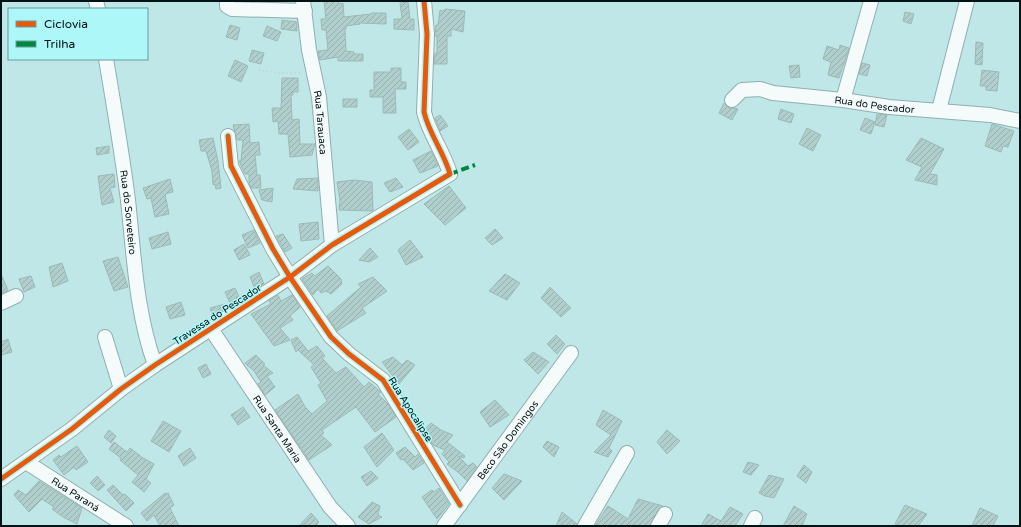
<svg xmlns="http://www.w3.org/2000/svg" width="1021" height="527" font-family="'Varela Round',sans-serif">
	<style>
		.building { fill: url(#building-hatch); stroke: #9bbab7 }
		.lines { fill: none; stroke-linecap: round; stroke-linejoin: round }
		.minor-casing { stroke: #8fafaf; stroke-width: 16 }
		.path { stroke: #c1cdcd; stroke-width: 1.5; stroke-dasharray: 1 3; stroke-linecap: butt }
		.minor { stroke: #f5fbfb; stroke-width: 14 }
		.quiet { stroke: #00873e; stroke-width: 4; stroke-dasharray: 8 4; stroke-linecap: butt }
		.cycleway-casing { stroke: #aef7f8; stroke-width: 8 }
		.cycleway { stroke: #e8590c; stroke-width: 5 }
		.labels { text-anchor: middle; stroke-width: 3; stroke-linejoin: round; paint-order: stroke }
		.street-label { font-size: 10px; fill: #001314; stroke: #aef7f8 }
	</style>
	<defs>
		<pattern id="building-hatch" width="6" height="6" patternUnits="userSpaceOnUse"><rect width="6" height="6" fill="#b0cecc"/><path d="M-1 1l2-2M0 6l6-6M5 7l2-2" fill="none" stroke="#96b0ae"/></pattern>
	</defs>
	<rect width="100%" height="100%" fill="#bfe7e7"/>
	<g class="building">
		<polygon points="324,1 338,1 339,4 343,3 344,17 371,14 371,13 386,13 386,24 359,23 360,24 346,26 346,29 345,29 346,51 354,52 354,54 363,54 363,61 338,61 338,57 320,60 318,51 328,50 326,30 322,30 321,19 326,19"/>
		<polygon points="408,2 410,19 414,19 414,30 394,29 394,19 402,19 400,3"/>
		<polygon points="445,9 465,11 463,32 451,29 451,36 447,36 447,64 434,64 435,53 437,53 437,36 435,36 436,25 438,25 440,10 445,11"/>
		<polygon points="905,12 914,14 911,24 903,21"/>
		<polygon points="282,20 297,22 297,31 281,29"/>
		<polygon points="230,25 240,28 237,40 226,37"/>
		<polygon points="267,26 281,32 277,41 263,36"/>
		<polygon points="976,42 983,43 982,65 975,64"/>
		<polygon points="840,45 849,48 839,78 828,75 831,62 823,59 827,46 839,50"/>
		<polygon points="252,50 264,53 261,64 249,61"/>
		<polygon points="235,60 248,66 241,82 228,76"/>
		<polygon points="862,63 870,65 867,76 859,74"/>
		<polygon points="799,65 800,77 791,78 789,66"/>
		<polygon points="391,68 401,68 401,82 406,82 406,89 395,89 396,113 383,113 383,97 370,97 370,90 374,90 374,72 391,72"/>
		<polygon points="982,70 999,72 997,91 986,90 986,86 980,86"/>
		<polygon points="282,78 298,78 298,92 293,92 293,95 291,95 292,120 299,119 300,144 315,144 312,155 290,157 288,134 279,134 278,121 273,122 272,108 281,108"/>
		<rect x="343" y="99" width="14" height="8"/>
		<polygon points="724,103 729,108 738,109 732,120 719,113"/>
		<polygon points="781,109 794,114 791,123 778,119"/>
		<polygon points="877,114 887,115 884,127 875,125"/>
		<polygon points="440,115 448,126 440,131 435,118"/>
		<polygon points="865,118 875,122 871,134 860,130"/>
		<polygon points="249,124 250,143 259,142 260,155 255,155 257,175 260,175 261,188 251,188 249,184 249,174 245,174 239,161 241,161 243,140 237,140 233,125"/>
		<polygon points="992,124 1014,131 1008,147 1003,146 1001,152 985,146"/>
		<polygon points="807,128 821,135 813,151 799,144"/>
		<polygon points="409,129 419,142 408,150 398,137"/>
		<polygon points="213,138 218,161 221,188 216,189 215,184 213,185 212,171 206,151 201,151 199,140"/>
		<polygon points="921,138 944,149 930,174 937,175 937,185 915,180 922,167 906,160"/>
		<polygon points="109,146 109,153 97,155 96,148"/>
		<polygon points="431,151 438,166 420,173 413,160"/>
		<polygon points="114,174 115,187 110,188 114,202 102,205 98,176"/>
		<polygon points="318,178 318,191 293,189 297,179"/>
		<polygon points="396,178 403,187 390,192 384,183"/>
		<polygon points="170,179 173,192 165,194 169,214 155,217 151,198 147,199 143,188"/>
		<polygon points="354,180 372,182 373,211 372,211 339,210 340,200 337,182"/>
		<polygon points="449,186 466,208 445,225 424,204"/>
		<polygon points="273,188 272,202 262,200 259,190"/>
		<polygon points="318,222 319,239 301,241 299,224"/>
		<polygon points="495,229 503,238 492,245 485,238"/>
		<polygon points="254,230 260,243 248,248 242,235"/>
		<polygon points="168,232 171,244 152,249 149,238"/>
		<polygon points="283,234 292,248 285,252 276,236"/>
		<polygon points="410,240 423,257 406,265 398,250"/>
		<polygon points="244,244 250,255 239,260 234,250"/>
		<polygon points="370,248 378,257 369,262 359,260"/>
		<polygon points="118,257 128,287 114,291 103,261"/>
		<polygon points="62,263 68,281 53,287 49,267"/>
		<polygon points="328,266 341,279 342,284 331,294 326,291 321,293 318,289 313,295 302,279 312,273 315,276"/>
		<polygon points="259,272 264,284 255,289 250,277"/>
		<polygon points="1,274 8,290 1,294"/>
		<polygon points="505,274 520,283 507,300 489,291"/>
		<polygon points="31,276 35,287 24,292 19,279"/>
		<polygon points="373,277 387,291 362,308 366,313 337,331 327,316 361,287 358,284"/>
		<polygon points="550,287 571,308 561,317 541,298"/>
		<polygon points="235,288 240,299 230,303 225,292"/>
		<polygon points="278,295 281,301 292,295 300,307 290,316 293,320 280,328 290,340 274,346 251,314 271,304 269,301"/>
		<polygon points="181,302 185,315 170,319 166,307"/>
		<polygon points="225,304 226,308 213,317 210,308"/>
		<polygon points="556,335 565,344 557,354 547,344"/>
		<polygon points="297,337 308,351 317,346 325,356 322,358 336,373 346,367 364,387 369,382 381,392 378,394 388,404 396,417 375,432 356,407 322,430 324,433 321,435 332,445 309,460 275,410 298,394 305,407 312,414 327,401 318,385 321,383 311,367 314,365 298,350 296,352 291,340"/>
		<polygon points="8,339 12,352 1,355 1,342"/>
		<polygon points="533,352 549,362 538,374 524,360"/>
		<polygon points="256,355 265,364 263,365 273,373 267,376 275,387 265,395 258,384 261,382 254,371 245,363"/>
		<polygon points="393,357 402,365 407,360 415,365 399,384 382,362"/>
		<polygon points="206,364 211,374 203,378 198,368"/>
		<polygon points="495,400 509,415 490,427 480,412"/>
		<polygon points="243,407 250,417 238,425 231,415"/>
		<polygon points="603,410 622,421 609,448 612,451 608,457 594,452 611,435 596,425"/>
		<polygon points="163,421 181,431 169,452 151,441"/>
		<polygon points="431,423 441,430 453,435 447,442 465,456 464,458 458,456 468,466 473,463 477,467 467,481 459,473 447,464 449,462 442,454 445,450 433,445 424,430"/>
		<polygon points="109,430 116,436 111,443 104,437"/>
		<polygon points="667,430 680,441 667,454 657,442"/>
		<polygon points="382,433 394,450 377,467 364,447"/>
		<polygon points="547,441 559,447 554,457 543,447"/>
		<polygon points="114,442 127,452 130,448 143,458 154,464 146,479 151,483 144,492 132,482 138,475 120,460 121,458 109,449"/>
		<polygon points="77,446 88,462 76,470 74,467 64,475 53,460 59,455 61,457"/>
		<polygon points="405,447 415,457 418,454 424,463 413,470 403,459 401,460 396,453"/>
		<polygon points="190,448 196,458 184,466 178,456"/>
		<polygon points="748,462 759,465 751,475 743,472"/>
		<polygon points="804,465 812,472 806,483 797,476"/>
		<polygon points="371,471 378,478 367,486 361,477"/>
		<polygon points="504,474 522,481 504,500 492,488"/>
		<polygon points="769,475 784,479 774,498 765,496 759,493"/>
		<polygon points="97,476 105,485 98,491 90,483"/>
		<polygon points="39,481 82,508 77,524 63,517 52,509 54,507 42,499 29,512 14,495 18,490 26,495"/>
		<polygon points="113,485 123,495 125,494 134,503 126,511 107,490"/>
		<polygon points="439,488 449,504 437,519 422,497 432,490 434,492"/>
		<polygon points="165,493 166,494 168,493 174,505 170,508 179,526 160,526 154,515 147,521 141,513"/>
		<polygon points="638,499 663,506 658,510 650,526 595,526 608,506 628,519"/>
		<polygon points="372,502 380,506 378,515 382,517 369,524 358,517"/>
		<polygon points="905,505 927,514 918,526 899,526 895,524"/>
		<polygon points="794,506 807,514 802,526 783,526"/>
		<polygon points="730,507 743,514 735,526 701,526 708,514 721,521"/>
		<polygon points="980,508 998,516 993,526 972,526"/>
		<polygon points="562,512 577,524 577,526 556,526"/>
		<polygon points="311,513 319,522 315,526 299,526"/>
	</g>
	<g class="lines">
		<g class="minor-casing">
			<g id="minor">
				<polyline points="96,1 98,9"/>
				<polyline points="227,1 227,6 232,9 305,11"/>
				<path id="s1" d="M 303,1 L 309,50 L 319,97 L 332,245"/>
				<path id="s2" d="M 106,59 C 114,106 122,153 128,200 C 134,256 136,312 155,365"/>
				<path id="s3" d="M 732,100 L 742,90 L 760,89 L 773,93 L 843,100 L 889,107 L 990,115 L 1020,121"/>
				<polyline points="843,100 871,1"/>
				<polyline points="939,110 967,1"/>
				<polyline points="228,136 231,166 273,249 290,277 331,337 349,354 383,380 460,505"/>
				<polyline points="1,303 16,296"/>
				<path id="s4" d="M 211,329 L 330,507 L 348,526"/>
				<polyline points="105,337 121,389"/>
				<path id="s5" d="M 26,462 L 126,526"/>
				<path d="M 1,479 L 72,429 L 121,389 L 155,365 L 290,277 L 332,245 L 450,174 C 444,152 429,134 424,112 L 427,34 L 424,1"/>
				<path id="s6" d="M 444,526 L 571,353"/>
				<polyline points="585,526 627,453"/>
				<polyline points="658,526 665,514"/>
				<polyline points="751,526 755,518"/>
			</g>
		</g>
		<polyline class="path" points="259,70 279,73 303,73"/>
		<use href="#minor" class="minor"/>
		<polyline class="quiet" points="450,174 475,165"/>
		<g class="cycleway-casing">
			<g id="cycleway">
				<polyline points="228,136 231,166 273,249 290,277 331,337 349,354 383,380 460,505"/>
				<path d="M 1,479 L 72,429 L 121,389 L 155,365 L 290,277 L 332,245 L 450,174 C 444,152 429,134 424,112 L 427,34 L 424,1"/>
			</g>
		</g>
		<use href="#cycleway" class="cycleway"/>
	</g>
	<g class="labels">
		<g class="street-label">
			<text dy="4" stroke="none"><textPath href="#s3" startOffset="148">Rua do Pescador</textPath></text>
			<text dy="4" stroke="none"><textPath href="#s1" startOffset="123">Rua Tarauaca</textPath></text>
			<text dy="4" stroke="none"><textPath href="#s2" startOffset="155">Rua do Sorveteiro</textPath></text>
			<text transform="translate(217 314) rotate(-33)" y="4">Travessa do Pescador</text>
			<text transform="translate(411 409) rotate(58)" y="4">Rua Apocalipse</text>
			<text dy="4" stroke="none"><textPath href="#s4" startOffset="120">Rua Santa Maria</textPath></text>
			<text dy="4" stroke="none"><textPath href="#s6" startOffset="107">Beco São Domingos</textPath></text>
			<text dy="4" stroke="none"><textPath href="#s5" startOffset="59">Rua Paraná</textPath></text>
		</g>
	</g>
	<rect width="1021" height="527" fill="none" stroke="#001314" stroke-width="4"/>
	<rect x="8" y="8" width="140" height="52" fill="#aef7f8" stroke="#689c9d"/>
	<rect x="16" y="21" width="20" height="6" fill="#e8590c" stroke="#689c9d"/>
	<text x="44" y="28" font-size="12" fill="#001314">Ciclovia</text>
	<rect x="16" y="41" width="20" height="6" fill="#00873e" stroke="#689c9d"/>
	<text x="44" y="48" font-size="12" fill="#001314">Trilha</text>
</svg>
